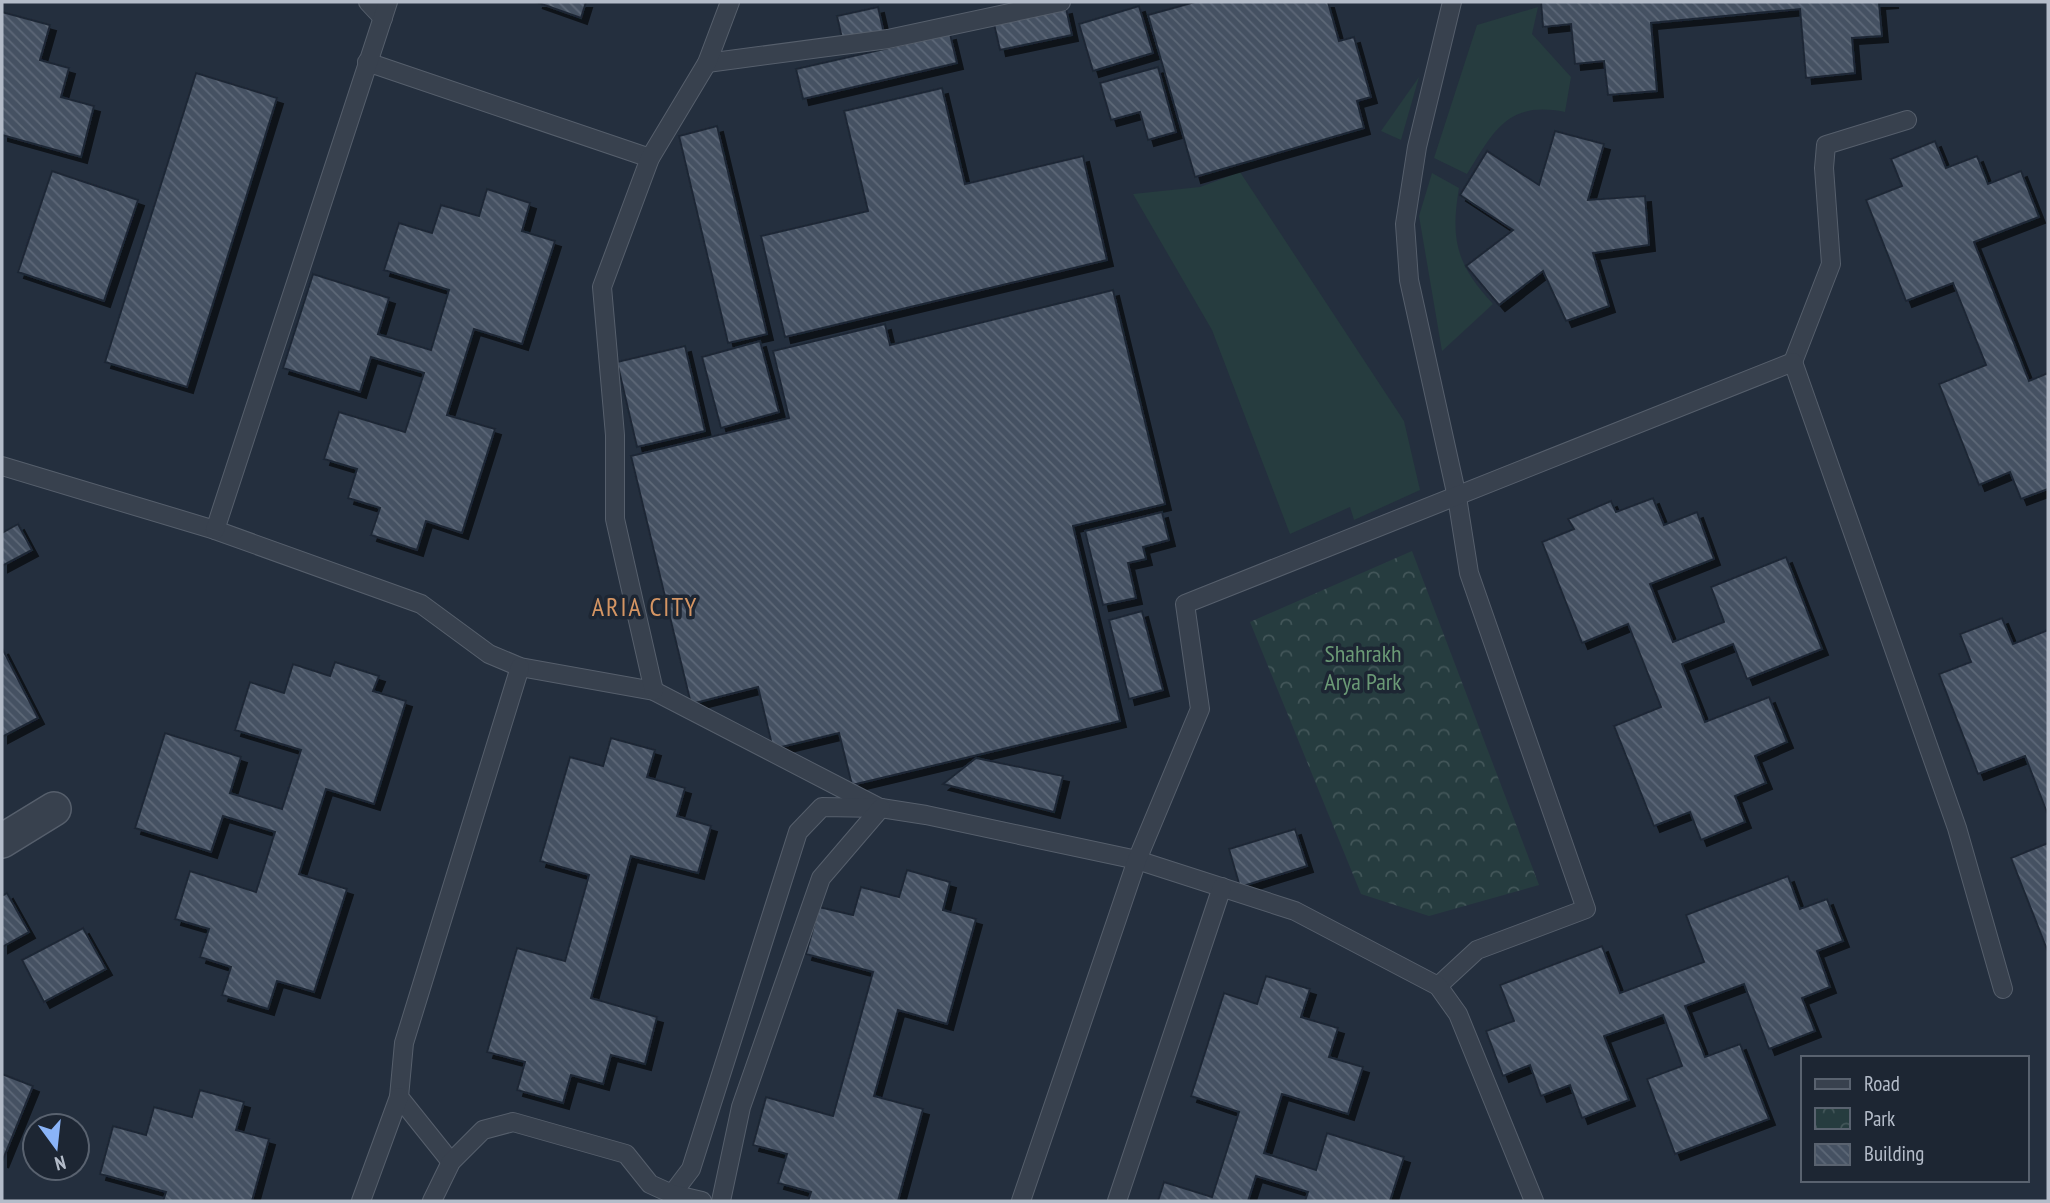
<svg xmlns="http://www.w3.org/2000/svg" width="2050" height="1203" font-family="'PT Sans Narrow',sans-serif">
	<style>
		.grass { fill: #263c3f }
		.park { fill: url(#park-crowns) }
		.building { fill: url(#building-back-hatch); stroke: #1f2835; stroke-width: 2; filter: url(#shadow) }
		.lines { fill: none; stroke-linecap: round; stroke-linejoin: round }
		.service-casing { stroke: #565f6c; stroke-width: 20 }
		.minor-casing { stroke: #565f6c; stroke-width: 36 }
		.service { stroke: #38414e; stroke-width: 18 }
		.minor { stroke: #38414e; stroke-width: 33 }
		.labels { text-anchor: middle; stroke-width: 7; stroke-linejoin: round; paint-order: stroke }
		.park-label { font-size: 24px; fill: #6b9a76; stroke: #1d2633 }
		.neighbourhood-label { font-size: 26px; letter-spacing: 2px; fill: #d59563; stroke: #1d2633 }
	</style>
	<defs>
		<pattern id="park-crowns" width="20" height="18" patternUnits="userSpaceOnUse" patternTransform="scale(1.75)"><rect width="20" height="18" fill="#263c3f"/><path d="M2 6a3 3 0 1 1 6 0M12 15a3 3 0 1 1 6 0" fill="none" stroke="#435659"/></pattern>
		<pattern id="building-back-hatch" width="6" height="6" patternUnits="userSpaceOnUse" patternTransform="scale(1.75)"><rect width="6" height="6" fill="#455162"/><path d="M-1 5l2 2M0 0l6 6M5-1l2 2" fill="none" stroke="#5d6877"/></pattern>
		<filter id="shadow"><feDropShadow dx="6" dy="6" stdDeviation="0" flood-color="#0009"/></filter>
	</defs>
	<rect width="100%" height="100%" fill="#242f3e"/>
	<g class="grass">
		<path d="M 1538,7 L 1532,34 L 1571,77 L 1565,112 C 1508,101 1495,129 1467,174 L 1434,158 L 1477,25 Z"/>
		<polygon points="1419,77 1401,140 1381,131"/>
		<polygon points="1240,172 1404,421 1420,490 1354,520 1350,507 1290,534 1212,330 1133,194 1200,187"/>
		<path d="M 1432,173 L 1459,188 C 1450,241 1457,265 1493,304 L 1442,351 L 1419,216 Z"/>
	</g>
	<polygon class="park" points="1412,551 1539,885 1429,916 1361,894 1250,622"/>
	<g class="building">
		<polygon points="536,2 586,2 581,18"/>
		<polygon points="1195,2 1328,2 1339,41 1354,37 1371,97 1357,101 1364,128 1195,177 1148,15"/>
		<polygon points="1541,2 1893,2 1879,3 1882,36 1852,38 1855,73 1806,78 1800,9 1651,23 1657,91 1608,95 1604,61 1575,64 1571,24 1543,27"/>
		<polygon points="1139,6 1153,53 1093,71 1079,24"/>
		<polygon points="878,7 884,33 843,43 837,16"/>
		<polygon points="1066,8 1072,35 1000,50 994,24"/>
		<polygon points="2,12 50,25 40,60 69,68 61,97 94,106 81,157 2,135"/>
		<polygon points="950,34 957,63 803,99 796,69"/>
		<polygon points="1158,67 1176,132 1148,140 1140,112 1111,120 1100,83"/>
		<polygon points="196,73 277,98 187,387 105,362"/>
		<polygon points="942,88 965,184 1083,156 1107,260 785,337 761,236 868,211 844,111"/>
		<polygon points="717,126 767,334 728,343 679,136"/>
		<polygon points="1555,131 1604,144 1588,200 1645,196 1649,245 1593,253 1609,306 1566,321 1543,271 1499,305 1466,266 1513,230 1460,195 1487,151 1539,185"/>
		<polygon points="1935,141 1946,168 1977,156 1988,184 2021,171 2039,217 1974,242 2029,381 2048,373 2048,489 2021,499 2010,472 1979,485 1939,384 1986,365 1953,283 1906,301 1866,200 1902,186 1891,159"/>
		<polygon points="52,171 138,200 104,301 18,272"/>
		<polygon points="487,189 530,203 522,231 555,241 522,344 474,329 447,415 495,429 462,533 426,521 417,550 371,535 380,508 348,498 357,469 324,459 339,412 405,432 424,373 371,357 360,392 283,368 313,274 389,298 378,334 431,350 449,290 384,270 399,223 432,233 441,205 479,216"/>
		<polygon points="1113,290 1165,504 1073,526 1120,721 852,785 839,733 773,749 758,687 691,704 631,456 789,418 773,351 885,324 890,345"/>
		<polygon points="760,341 779,412 721,428 702,357"/>
		<polygon points="685,346 705,431 637,447 617,362"/>
		<polygon points="1653,498 1664,525 1697,512 1714,559 1650,584 1673,642 1724,622 1711,587 1786,557 1822,649 1747,679 1733,644 1682,664 1705,722 1769,697 1787,742 1755,756 1766,783 1735,796 1745,822 1701,840 1690,812 1654,826 1614,726 1661,707 1628,624 1582,643 1542,542 1574,529 1568,519 1611,501 1616,512"/>
		<polygon points="1162,512 1169,540 1143,547 1146,559 1128,563 1136,598 1103,605 1085,531"/>
		<polygon points="18,524 32,550 2,566 2,533"/>
		<polygon points="1142,611 1163,690 1129,699 1109,620"/>
		<polygon points="2002,618 2013,644 2048,630 2048,815 2025,756 1978,774 1939,674 1971,662 1960,634"/>
		<polygon points="2,648 38,718 2,737"/>
		<polygon points="335,662 379,676 373,691 406,701 374,804 326,789 299,874 347,889 314,992 277,981 268,1009 222,995 231,967 200,957 209,929 175,919 190,871 256,892 275,832 223,816 211,852 135,828 165,733 241,757 230,793 282,809 301,750 235,730 250,682 284,693 293,664 330,676"/>
		<polygon points="611,738 655,750 647,777 685,788 677,816 711,826 698,873 631,856 591,998 657,1017 645,1064 611,1055 603,1084 571,1075 563,1103 517,1090 525,1062 487,1052 517,948 565,961 589,875 540,861 570,757 603,766"/>
		<polygon points="976,758 1063,776 1054,812 943,784"/>
		<polygon points="1295,829 1307,866 1240,887 1229,849"/>
		<polygon points="2048,843 2048,952 2011,858"/>
		<polygon points="907,870 950,882 943,910 976,919 947,1024 898,1010 874,1096 923,1109 898,1201 808,1201 811,1192 778,1183 787,1154 753,1145 766,1097 833,1116 873,972 806,954 819,907 853,915 861,887 899,897"/>
		<polygon points="1788,876 1800,909 1827,899 1843,941 1817,951 1830,987 1802,998 1815,1031 1769,1049 1744,984 1685,1006 1705,1057 1740,1044 1769,1119 1675,1154 1647,1079 1682,1066 1663,1015 1604,1036 1629,1100 1582,1118 1570,1085 1541,1096 1530,1065 1503,1076 1486,1031 1514,1021 1500,985 1602,946 1620,993 1704,962 1686,915"/>
		<polygon points="7,893 29,932 2,947 2,896"/>
		<polygon points="83,928 106,969 44,1002 22,960"/>
		<polygon points="1266,976 1310,989 1301,1017 1338,1028 1329,1057 1363,1067 1348,1114 1282,1094 1264,1153 1316,1170 1327,1133 1404,1157 1390,1201 1305,1201 1308,1192 1256,1176 1248,1201 1158,1201 1164,1182 1212,1197 1239,1112 1191,1096 1224,993 1257,1004"/>
		<polygon points="2,1074 33,1086 2,1162"/>
		<polygon points="200,1090 244,1102 236,1130 269,1139 252,1201 163,1201 166,1192 100,1174 113,1126 146,1135 154,1107 192,1117"/>
	</g>
	<g class="lines">
		<g class="service-casing">
			<g id="service">
				<polyline points="368,2 383,18"/>
				<polyline points="367,62 650,158"/>
				<polyline points="707,63 888,39 1061,2"/>
				<polyline points="1793,362 1831,264 1824,168 1826,145 1907,120"/>
				<polyline points="2,466 215,530 421,604 489,654 520,667 654,691 878,807"/>
				<polyline points="215,530 388,2"/>
				<polyline points="654,691 615,519 615,435 602,287 650,158 707,63 730,2"/>
				<polyline points="1438,986 1477,950 1586,909 1469,573 1457,497 1409,280 1405,224 1417,147 1452,2"/>
				<polyline points="451,1162 399,1097 404,1043 520,667"/>
				<polyline points="672,1194 691,1169 798,832 822,807 881,808 926,815 1137,860 1295,911 1438,986 1458,1014 1534,1201"/>
				<polyline points="361,1201 399,1097"/>
				<polyline points="432,1201 451,1162 483,1130 513,1122 626,1154 650,1184 672,1194 702,1201"/>
				<polyline points="721,1201 741,1107 821,878 881,808"/>
				<polyline points="1021,1201 1137,860 1200,709 1185,604 1793,362 1957,828 2003,989"/>
				<polyline points="1117,1201 1222,887"/>
			</g>
		</g>
		<g class="minor-casing">
			<polyline id="minor" points="2,841 54,809"/>
		</g>
		<use href="#service" class="service"/>
		<use href="#minor" class="minor"/>
	</g>
	<g class="labels">
		<g class="park-label">
			<text x="1363" y="662">Shahrakh<tspan x="1363" dy="28">Arya Park</tspan></text>
		</g>
		<g class="neighbourhood-label">
			<text x="645" y="616">ARIA CITY</text>
		</g>
	</g>
	<rect width="2050" height="1203" fill="none" stroke="#b4bcc9" stroke-width="7"/>
	<rect x="1801" y="1056" width="228" height="126" fill="#1d2633" stroke="#59626f" stroke-width="2"/>
	<rect x="1815" y="1079" width="35" height="10" fill="#38414e" stroke="#59626f" stroke-width="2"/>
	<text x="1864" y="1091" font-size="21" fill="#b4bcc9">Road</text>
	<rect x="1815" y="1108" width="35" height="21" fill="url(#park-crowns)" stroke="#59626f" stroke-width="2"/>
	<text x="1864" y="1126" font-size="21" fill="#b4bcc9">Park</text>
	<rect x="1815" y="1144" width="35" height="21" fill="url(#building-back-hatch)" stroke="#59626f" stroke-width="2"/>
	<text x="1864" y="1161" font-size="21" fill="#b4bcc9">Building</text>
	<g transform="translate(56 1147) rotate(165)"><circle r="33" fill="#1d2633" stroke="#59626f" stroke-width="2"/>
	<path d="M0-5L12 26L0 18L-12 26Z" fill="#8ab4f8"/>
	<text y="-10" font-size="19" font-weight="bold" text-anchor="middle" fill="#b4bcc9">N</text>
	</g>
</svg>
